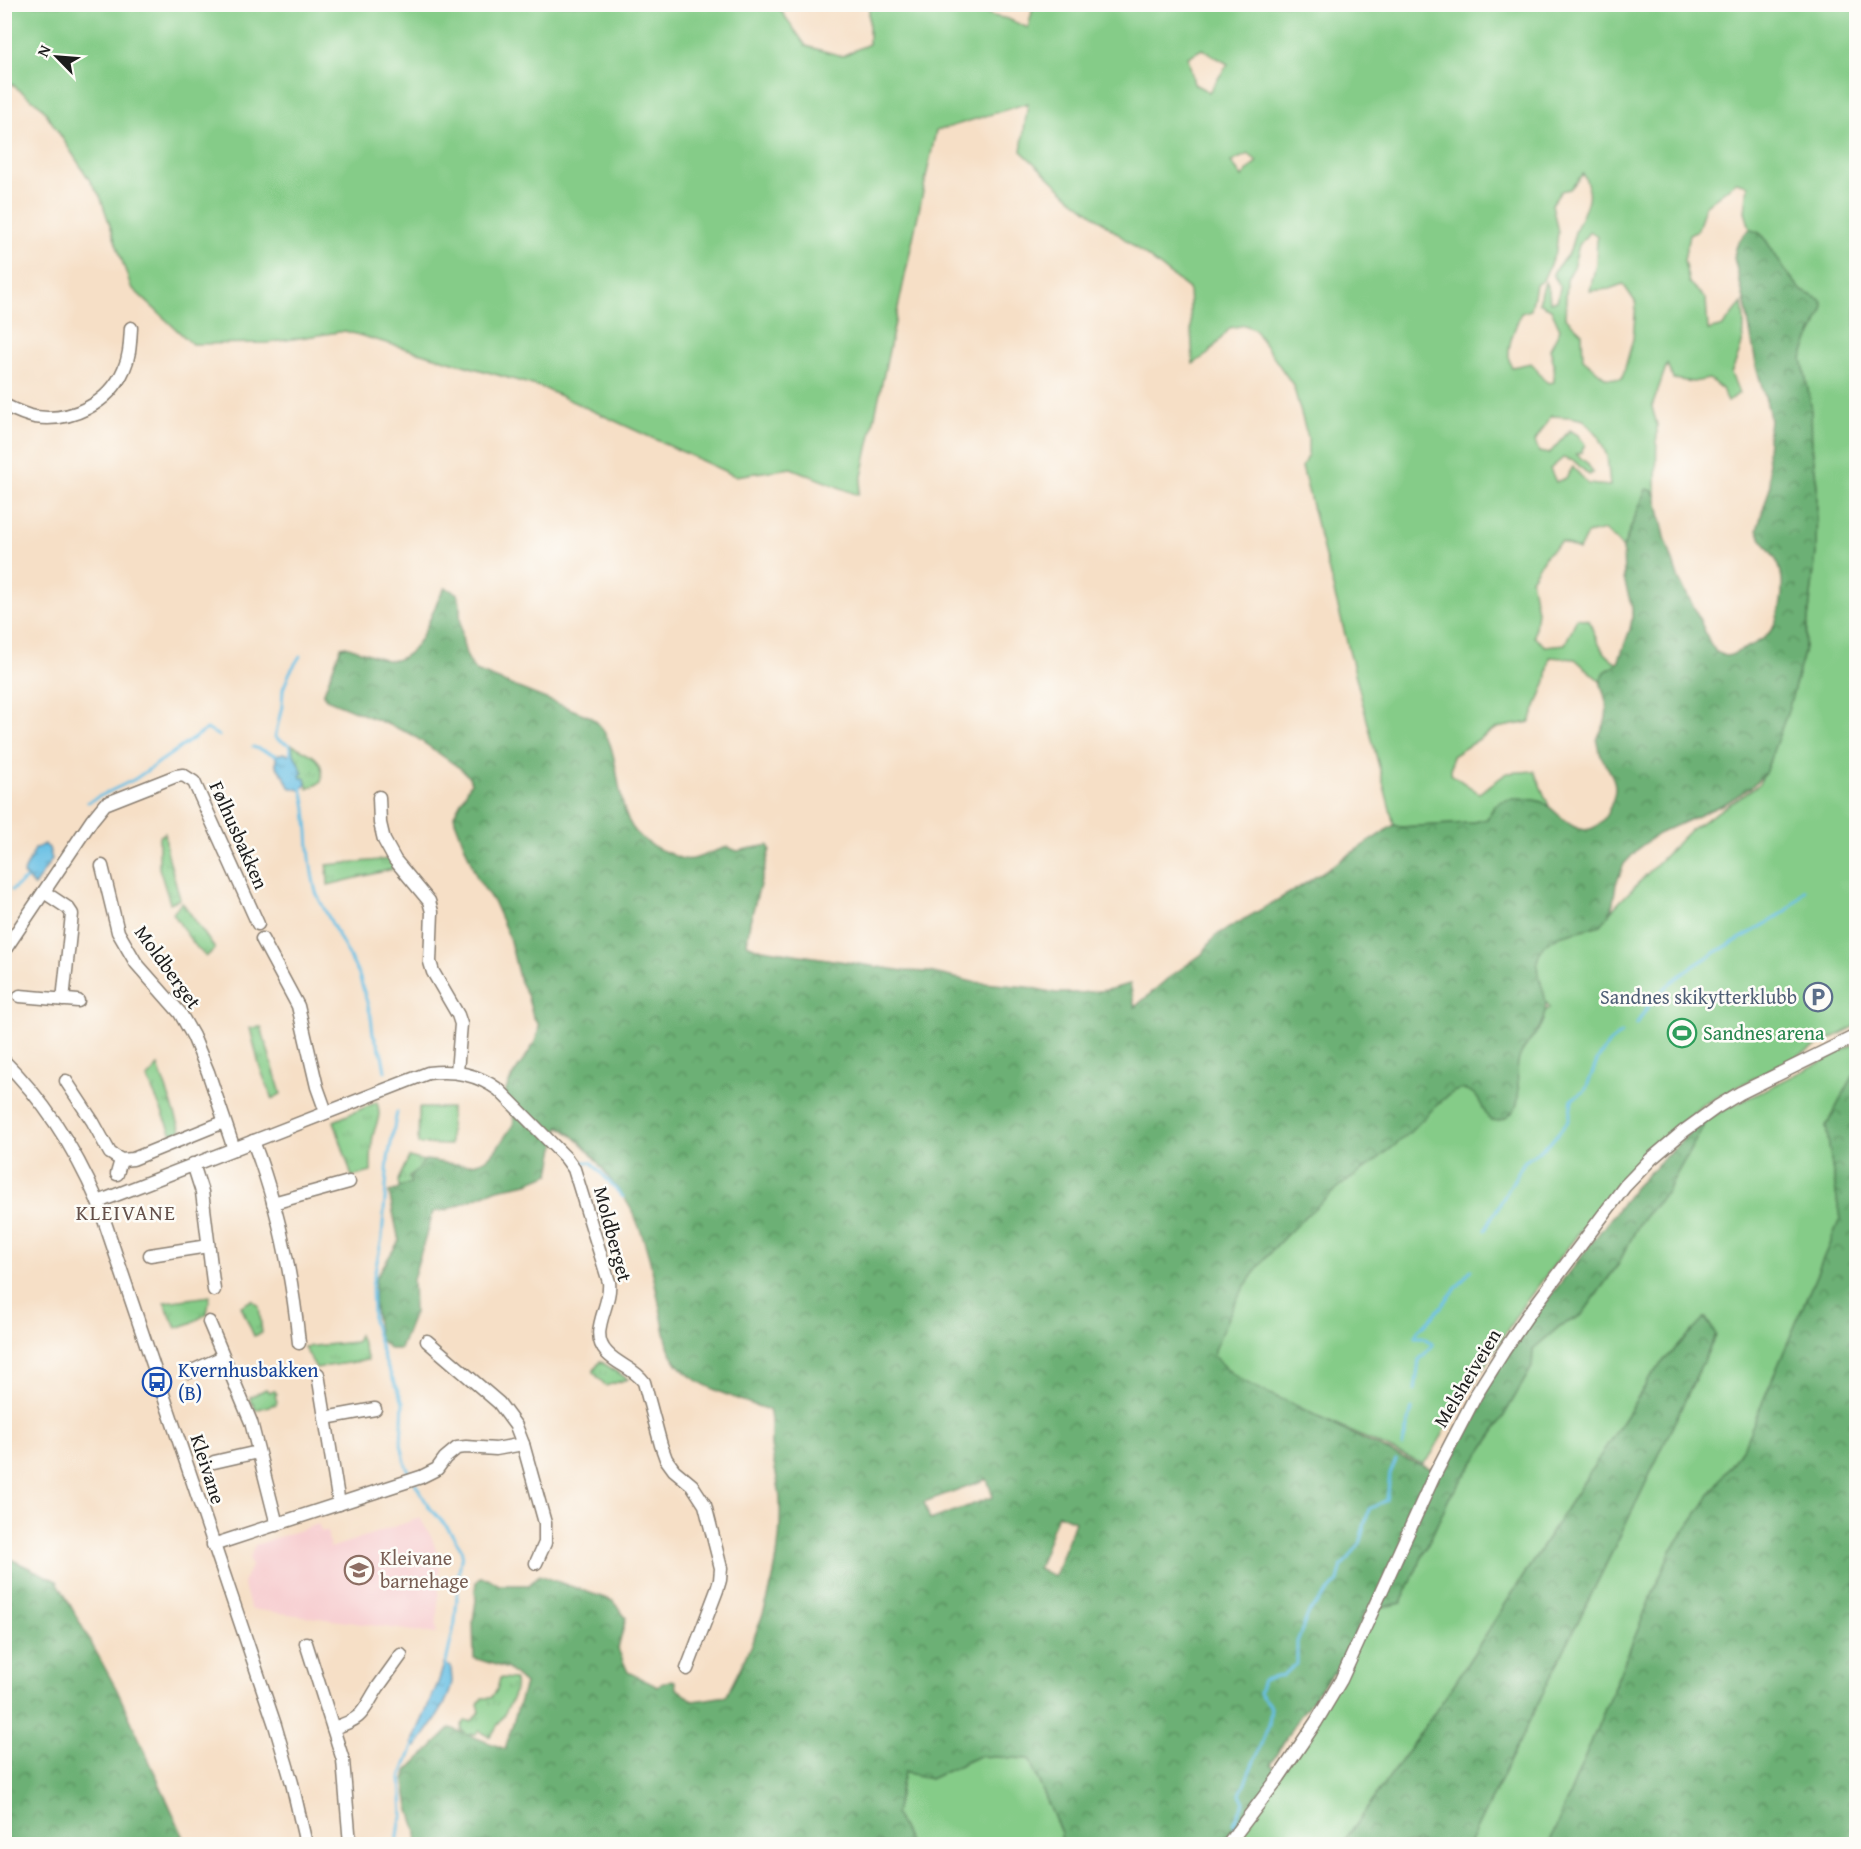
<svg xmlns="http://www.w3.org/2000/svg" width="1861" height="1849" font-family="'Gentium Book Plus',serif">
	<style>
		.built { fill: #f7cfd1 }
		.grass { fill: #85cc88; stroke: #507452; stroke-width: 1.5; fill-rule: evenodd }
		.forest { fill: url(#forest-crowns); stroke: #446648; stroke-width: 1.5; fill-rule: evenodd }
		.park { fill: url(#park-tufts); stroke: #507452; stroke-width: 1.5 }
		.water { fill: url(#water-ripples); stroke: #426e80; stroke-width: 1.5 }
		.lines { fill: none; stroke-linecap: round; stroke-linejoin: round }
		.stream { stroke: #67bfe4; stroke-width: 3 }
		.minor-casing { stroke: #897e71; stroke-width: 15 }
		.minor { stroke: #fff; stroke-width: 12 }
		.labels { text-anchor: middle; stroke-width: 5; stroke-linejoin: round; paint-order: stroke }
		.street-label { font-size: 20px; fill: #1c1c1c; stroke: #fdfcf7 }
		.service-label { font-size: 20px; fill: #4e5e75; stroke: #fdfcf7; text-anchor: end }
		.leisure-label { font-size: 20px; fill: #27864d; stroke: #fdfcf7; text-anchor: start }
		.transit-label { font-size: 20px; fill: #164399; stroke: #fdfcf7; text-anchor: start }
		.education-label { font-size: 20px; fill: #785e54; stroke: #fdfcf7; text-anchor: start }
		.neighbourhood-label { font-size: 21px; letter-spacing: 1.5px; fill: #64504a; stroke: #fdfcf7 }
	</style>
	<defs>
		<pattern id="forest-crowns" width="20" height="18" patternUnits="userSpaceOnUse" patternTransform="scale(1.5)"><rect width="20" height="18" fill="#6cb074"/><path d="M2 6a3 3 0 1 1 6 0M12 15a3 3 0 1 1 6 0" fill="none" stroke="#588e5e"/></pattern>
		<pattern id="park-tufts" width="24" height="20" patternUnits="userSpaceOnUse" patternTransform="scale(1.5)"><rect width="24" height="20" fill="#85cc88"/><path d="M3 7l-1-3M5 7V3M7 7l1-3M15 17l-1-3M17 17v-4M19 17l1-3" fill="none" stroke="#72af75"/></pattern>
		<pattern id="water-ripples" width="26" height="14" patternUnits="userSpaceOnUse" patternTransform="scale(1.5)"><rect width="26" height="14" fill="#67bfe4"/><path d="M2 4q2-2 4 0t4 0M15 11q2-2 4 0t4 0" fill="none" stroke="#549ab8"/></pattern>
	</defs>
	<rect width="100%" height="100%" fill="#fdfcf7"/>
	<filter id="ink" filterUnits="userSpaceOnUse"><feTurbulence type="fractalNoise" baseFrequency=".0167" numOctaves="2"/><feDisplacementMap in="SourceGraphic" scale="12" xChannelSelector="R" yChannelSelector="G"/><feConvolveMatrix kernelMatrix="1 2 1 2 8 2 1 2 1" color-interpolation-filters="sRGB"/></filter>
	<filter id="wash" filterUnits="userSpaceOnUse"><feTurbulence type="fractalNoise" baseFrequency=".008" numOctaves="4" result="noise"/><feDisplacementMap in="SourceGraphic" scale="24" xChannelSelector="R" yChannelSelector="G"/><feGaussianBlur stdDeviation="1.35" result="paint"/><feColorMatrix in="noise" values="0 0 0 0 0 0 0 0 0 0 0 0 0 0 0 0 0 1.4 0 .05"/><feComposite in="paint" operator="in"/></filter>
	<g filter="url(#wash)">
		<rect width="100%" height="100%" fill="#f6dfc6"/>
		<polygon class="built" points="420,1518 432,1538 439,1560 440,1572 436,1634 251,1609 243,1583 251,1566 249,1559 255,1545 318,1524 322,1532 327,1530 330,1548"/>
		<g class="grass">
			<path d="M 1031,4 L 1856,5 L 1856,1026 L 1704,1104 L 1645,1152 L 1598,1208 L 1522,1307 L 1457,1409 L 1431,1455 L 1423,1464 L 1190,1359 L 1320,1183 L 1522,1032 L 1550,1007 L 1535,991 L 1530,973 L 1541,940 L 1596,926 L 1690,830 L 1758,785 L 1765,773 L 1804,653 L 1816,554 L 1817,486 L 1802,358 L 1808,342 L 1817,325 L 1820,300 L 1802,291 L 1776,259 L 1764,237 L 1759,233 L 1750,229 L 1745,212 L 1748,185 L 1736,182 L 1705,206 L 1698,230 L 1689,234 L 1684,260 L 1689,283 L 1706,299 L 1708,330 L 1723,326 L 1742,303 C 1747,333 1743,346 1731,373 L 1739,393 L 1728,402 L 1722,389 L 1709,379 L 1693,382 L 1673,379 L 1667,364 L 1652,407 L 1657,425 L 1656,494 L 1651,490 L 1636,514 L 1623,548 L 1605,530 L 1587,534 L 1579,550 L 1561,542 L 1546,555 L 1531,579 L 1537,611 L 1534,637 L 1545,646 L 1565,644 L 1577,618 L 1589,620 C 1595,637 1601,655 1618,663 L 1605,672 L 1600,681 L 1575,659 L 1550,657 L 1546,681 L 1530,722 L 1497,728 L 1452,756 L 1451,774 L 1479,793 L 1507,773 L 1534,771 L 1549,806 L 1540,802 L 1494,806 L 1487,819 L 1470,823 L 1401,827 L 1394,825 L 1302,467 L 1308,454 L 1308,438 L 1293,385 L 1254,329 L 1245,325 L 1230,328 L 1208,354 L 1193,364 L 1189,289 L 1069,196 L 1021,151 L 1028,103 L 936,131 L 858,495 L 791,468 L 735,476 L 543,388 L 345,331 L 267,343 L 192,344 L 131,287 L 100,196 L 42,107 L 5,79 L 4,5 L 777,5 L 806,46 L 842,56 L 869,44 L 869,5 L 971,5 L 993,16 L 1008,19 L 1028,28 L 1032,12 ZM 1202,49 L 1228,64 L 1209,92 L 1194,84 L 1188,57 ZM 1248,154 L 1257,161 L 1242,177 L 1231,162 ZM 1583,174 C 1596,197 1583,211 1575,232 C 1573,238 1572,245 1570,251 C 1565,259 1557,265 1553,274 L 1560,288 L 1557,301 L 1550,302 L 1549,291 L 1545,282 L 1539,303 L 1551,309 L 1560,329 L 1550,349 L 1554,364 L 1554,382 L 1549,383 C 1538,378 1540,370 1531,363 L 1512,367 C 1503,353 1515,328 1521,313 L 1531,310 L 1536,285 L 1543,280 L 1556,251 L 1558,232 L 1552,204 L 1561,191 L 1570,189 ZM 1590,231 L 1597,236 L 1596,263 L 1590,291 L 1609,289 L 1623,284 L 1636,303 L 1633,339 L 1622,379 L 1606,378 L 1583,359 L 1582,333 L 1565,317 L 1567,280 L 1573,268 L 1579,245 ZM 1551,416 L 1570,417 L 1584,420 L 1598,436 L 1607,456 L 1610,486 L 1588,484 L 1573,467 L 1566,478 L 1556,482 L 1550,469 L 1563,458 L 1574,461 L 1589,475 L 1593,473 L 1587,463 L 1576,454 L 1581,453 L 1585,444 L 1578,435 L 1570,430 L 1549,454 L 1539,452 L 1535,441 Z"/>
			<polygon points="1856,1043 1856,1071 1826,1126 1840,1219 1744,1446 1670,1552 1549,1844 1469,1844 1639,1497 1716,1335 1706,1318 1656,1369 1449,1692 1342,1844 1221,1844 1278,1771 1338,1675 1363,1612 1401,1603 1449,1498 1495,1431 1532,1367 1533,1349 1560,1326 1581,1316 1617,1266 1640,1222 1666,1193 1708,1118 1829,1058"/>
			<polygon points="419,1108 451,1108 450,1145 418,1144"/>
			<polygon points="979,1756 1029,1759 1061,1833 1062,1844 910,1844 895,1814 904,1772 930,1779"/>
		</g>
		<g class="forest">
			<path d="M 1750,229 L 1759,233 L 1764,237 L 1786,272 L 1802,291 L 1821,300 L 1823,305 L 1823,310 L 1808,342 L 1802,358 L 1811,405 L 1812,448 L 1817,486 L 1816,554 L 1804,653 L 1788,711 L 1765,773 L 1751,787 L 1726,803 L 1658,834 L 1640,847 L 1624,864 L 1616,884 L 1613,903 L 1609,915 L 1601,925 L 1559,936 L 1544,945 C 1541,950 1538,956 1537,962 C 1536,978 1549,995 1545,1012 C 1541,1034 1527,1040 1520,1056 C 1511,1075 1529,1103 1507,1117 C 1500,1121 1496,1122 1489,1119 C 1481,1108 1478,1087 1459,1090 C 1445,1093 1418,1125 1407,1135 C 1392,1148 1376,1161 1360,1172 C 1353,1178 1344,1182 1338,1188 C 1301,1219 1263,1254 1239,1296 C 1229,1313 1222,1332 1214,1350 L 1214,1356 C 1234,1382 1268,1392 1297,1406 C 1342,1429 1388,1453 1436,1471 L 1503,1357 L 1635,1187 L 1691,1131 L 1708,1118 L 1666,1193 L 1640,1222 L 1617,1266 L 1581,1316 L 1560,1326 L 1533,1349 L 1532,1367 L 1495,1431 L 1449,1498 L 1401,1603 L 1363,1612 L 1338,1675 L 1333,1672 L 1295,1723 L 1270,1765 L 1278,1771 L 1221,1844 L 1062,1844 L 1061,1833 L 1029,1759 L 979,1756 L 930,1779 L 904,1772 L 895,1814 L 910,1844 L 416,1844 L 417,1832 L 409,1807 L 405,1782 L 407,1771 L 451,1728 L 505,1749 L 525,1684 L 508,1669 L 474,1658 L 473,1621 L 476,1600 L 475,1590 L 476,1582 L 480,1577 L 488,1578 L 499,1585 L 529,1585 L 539,1575 L 613,1601 L 626,1618 L 618,1649 L 628,1672 L 656,1686 L 671,1680 L 675,1681 L 676,1688 L 694,1701 L 726,1696 C 760,1632 783,1574 780,1500 C 779,1482 773,1464 771,1446 C 770,1434 773,1421 769,1410 C 743,1401 698,1387 680,1367 C 674,1361 671,1353 668,1346 C 657,1301 653,1251 631,1209 C 625,1197 614,1186 607,1175 C 593,1155 580,1139 559,1126 L 550,1174 L 528,1183 L 498,1189 L 446,1210 L 433,1212 L 413,1279 L 414,1313 L 400,1349 L 390,1349 L 379,1339 L 374,1302 L 375,1279 L 399,1241 L 389,1192 C 411,1188 409,1173 425,1160 C 444,1162 475,1171 490,1156 C 499,1148 506,1134 513,1125 C 517,1112 503,1105 505,1093 C 511,1069 538,1051 539,1025 L 533,1017 L 527,995 L 520,982 L 509,937 L 494,903 L 477,878 L 455,821 L 454,815 L 471,783 L 469,777 L 461,769 L 411,734 L 326,699 L 323,695 L 341,647 L 346,646 L 386,660 C 422,665 429,610 445,588 C 450,590 454,590 457,594 C 461,600 460,607 460,613 C 462,634 461,654 476,671 L 591,717 C 628,744 608,811 642,838 C 649,844 658,849 666,852 C 675,856 683,861 693,859 C 704,856 716,850 728,847 L 737,851 L 768,845 L 770,849 L 750,921 L 747,944 L 756,948 L 904,971 L 929,972 L 973,982 L 1027,987 L 1056,993 L 1080,993 L 1107,990 L 1130,984 L 1135,1007 L 1167,979 L 1202,954 L 1215,936 L 1300,887 L 1394,825 L 1401,827 L 1470,823 L 1487,819 C 1495,804 1497,800 1514,799 C 1524,799 1533,798 1542,802 C 1557,809 1573,837 1593,828 C 1601,824 1607,815 1610,807 C 1621,783 1612,776 1601,756 C 1600,752 1597,746 1597,742 C 1597,737 1602,730 1604,725 C 1610,709 1605,697 1600,681 L 1605,672 L 1618,663 L 1630,629 L 1632,619 L 1632,608 L 1624,579 L 1623,548 L 1646,489 L 1651,490 L 1656,494 L 1665,537 L 1679,580 L 1696,611 L 1710,643 L 1716,652 L 1726,656 L 1731,655 C 1742,649 1755,645 1765,637 C 1781,623 1786,586 1779,566 C 1774,553 1762,543 1757,530 L 1770,487 L 1767,451 L 1770,419 L 1768,408 L 1757,369 L 1745,303 L 1734,258 C 1735,246 1740,237 1750,229 ZM 987,1479 L 993,1497 L 930,1520 L 924,1502 ZM 1058,1514 L 1075,1521 L 1055,1576 L 1038,1569 Z"/>
			<polygon points="1856,1071 1856,1844 1549,1844 1670,1552 1744,1446 1840,1219 1826,1126"/>
			<polygon points="1705,1318 1716,1334 1639,1497 1469,1844 1342,1844 1449,1692 1656,1369"/>
			<polygon points="4,1556 57,1581 117,1690 185,1840 185,1844 5,1844"/>
		</g>
		<g class="park">
			<path d="M 292,745 C 311,754 326,758 321,782 L 308,789 L 305,778 L 301,779 L 300,775 L 303,773 L 293,752 Z"/>
			<polygon points="165,833 167,851 180,899 170,903 159,868 159,837"/>
			<polygon points="390,859 397,868 328,885 327,865"/>
			<path d="M 182,902 L 215,949 L 206,957 C 192,944 183,929 173,913 Z"/>
			<polygon points="261,1027 281,1094 272,1099 259,1065 250,1028"/>
			<polygon points="158,1066 181,1130 172,1134 147,1078"/>
			<path d="M 377,1102 C 382,1119 376,1122 373,1136 C 371,1148 371,1160 371,1172 L 352,1177 L 334,1121 Z"/>
			<polygon points="409,1157 424,1161 418,1170 409,1176 411,1183 399,1187 398,1180"/>
			<polygon points="210,1296 207,1314 191,1323 176,1328 164,1302"/>
			<polygon points="252,1300 259,1306 262,1333 254,1336 241,1306"/>
			<polygon points="359,1335 368,1360 316,1368 304,1347 356,1342"/>
			<polygon points="600,1361 628,1379 606,1386 593,1372"/>
			<polygon points="266,1389 270,1392 274,1390 277,1394 275,1395 277,1402 276,1404 255,1410 253,1403 251,1404 250,1397"/>
			<path d="M 500,1678 L 514,1679 C 521,1692 500,1720 493,1733 L 489,1737 L 479,1731 L 476,1734 L 466,1735 L 461,1729 L 462,1725 L 465,1721 L 472,1721 L 480,1711 L 478,1704 L 482,1698 L 491,1698 L 497,1690 Z"/>
		</g>
		<g class="water">
			<polygon points="293,752 303,773 300,775 301,778 305,778 306,785 300,790 289,787 284,776 276,766 276,755 284,753 288,755"/>
			<polygon points="44,844 49,848 52,859 34,886 23,874 35,849"/>
			<path d="M 444,1664 L 451,1667 C 451,1672 452,1678 452,1682 C 449,1704 428,1730 416,1747 L 412,1743 L 438,1683 Z"/>
		</g>
		<g class="lines">
			<g class="stream">
				<polyline points="253,747 276,755"/>
				<polyline points="291,756 290,745 279,740 275,737 282,706 283,689 290,672 300,656"/>
				<path d="M 300,785 C 307,802 306,814 308,832 C 309,852 311,876 317,895 L 359,975 L 371,1016 L 373,1034 L 382,1054 L 385,1071"/>
				<polyline points="88,802 135,779 207,729 219,736"/>
				<polyline points="12,890 26,879"/>
				<path d="M 1637,1024 C 1665,969 1735,946 1783,913 C 1792,908 1798,897 1805,890"/>
				<polyline points="397,1112 388,1159 382,1238 372,1285 373,1321 384,1359 403,1402 401,1444 406,1466 412,1477"/>
				<polyline points="583,1162 591,1162 623,1197"/>
				<polyline points="1485,1230 1524,1162 1549,1144 1569,1120 1572,1099 1585,1091 1598,1059 1610,1042 1621,1033"/>
				<polyline points="1415,1390 1419,1360 1433,1345 1423,1337 1415,1337 1418,1330 1431,1319 1471,1270"/>
				<polyline points="1402,1446 1412,1409"/>
				<polyline points="415,1483 429,1507 447,1527 461,1548 462,1554 459,1571 455,1622 445,1667"/>
				<polyline points="1235,1828 1234,1823 1244,1802 1240,1794 1269,1725 1271,1707 1259,1693 1263,1680 1281,1676 1297,1664 1297,1642 1309,1612 1338,1581 1342,1565 1349,1558 1359,1544 1369,1509 1387,1500 1390,1474 1396,1460"/>
				<polyline points="397,1844 400,1822 403,1816 401,1777 415,1742"/>
			</g>
		</g>
	</g>
	<g filter="url(#ink)">
		<g class="lines">
			<g class="minor-casing">
				<g id="minor">
					<path d="M 4,405 C 14,410 24,415 35,417 C 71,422 109,404 124,369 C 130,356 130,342 131,328"/>
					<polyline points="379,797 380,823 384,840 395,860 429,901 432,912 430,962 433,972 458,1015 461,1024 457,1072"/>
					<polyline points="102,866 118,932 136,963 180,1013 193,1036 208,1072 234,1149"/>
					<polyline points="44,892 68,908 72,914 63,1000"/>
					<polyline points="262,939 298,1006 317,1087 326,1112"/>
					<polyline points="4,951 92,820 105,804 176,776 183,775 194,782 258,924"/>
					<polyline points="20,996 78,1001"/>
					<path d="M 4,1061 C 46,1102 75,1149 98,1202 L 275,1725 L 292,1783 L 306,1844"/>
					<polyline points="66,1081 93,1122 110,1153 121,1160 133,1159 224,1122"/>
					<path d="M 253,1141 C 278,1206 292,1274 299,1343"/>
					<polyline points="193,1164 202,1192 214,1290"/>
					<polyline points="117,1174 121,1160"/>
					<path d="M 98,1202 L 428,1073 C 455,1070 477,1074 499,1090 L 566,1158 L 574,1169 L 609,1282 C 612,1306 587,1332 607,1353 C 618,1365 634,1368 644,1382 L 661,1445 L 666,1459 L 674,1470 L 692,1485 L 705,1505 L 721,1568 L 720,1580 L 717,1590 L 687,1669"/>
					<polyline points="273,1203 349,1182"/>
					<polyline points="150,1255 208,1246"/>
					<polyline points="209,1322 251,1422 277,1525"/>
					<polyline points="427,1341 499,1403 516,1426 523,1444 545,1523 545,1543 536,1563"/>
					<polyline points="190,1372 223,1357"/>
					<polyline points="318,1374 339,1504"/>
					<polyline points="325,1418 375,1409"/>
					<polyline points="214,1462 258,1452"/>
					<polyline points="213,1545 421,1477 437,1469 445,1458 457,1448 466,1447 496,1449 523,1444"/>
					<polyline points="306,1643 343,1760 350,1844"/>
					<path d="M 333,1728 C 365,1718 362,1712 378,1687 C 386,1676 393,1666 401,1655"/>
					<polyline points="1228,1844 1279,1777 1316,1722 1341,1680 1433,1478 1476,1395 1503,1352 1528,1315 1625,1186 1651,1159 1684,1131 1717,1107 1740,1093 1856,1036"/>
				</g>
			</g>
			<use href="#minor" class="minor"/>
		</g>
	</g>
	<defs>
		<g id="parking-ring" transform="scale(1.5)"><circle r="9.5" fill="#fdfcf7" stroke="#5c6f8a" stroke-width="1.5"/><path d="M-3.5-5.5H1a3.5 3.5 0 0 1 0 7H-1V5.5H-3.5ZM-1-3.4V-.6H.8a1.4 1.4 0 0 0 0-2.8Z" fill="#5c6f8a"/></g>
		<g id="stadium-ring" transform="scale(1.5)"><circle r="9.5" fill="#fdfcf7" stroke="#2e9e5b" stroke-width="1.5"/><path d="M0-5a6.5 5 0 1 0 0 10a6.5 5 0 1 0 0-10ZM-3.5-1.8h7v3.6h-7Z" fill="#2e9e5b"/></g>
		<g id="bus-ring" transform="scale(1.5)"><circle r="9.5" fill="#fdfcf7" stroke="#1a4fb4" stroke-width="1.5"/><path d="M-5-6H5V4H4V6H2V4H-2V6H-4V4H-5ZM-3.5-4V0h7V-4ZM-3.5 1.2v1.5H-2V1.2ZM2 1.2v1.5H3.5V1.2Z" fill="#1a4fb4"/></g>
		<g id="school-ring" transform="scale(1.5)"><circle r="9.5" fill="#fdfcf7" stroke="#8d6e63" stroke-width="1.5"/><path d="M0-5L7-2L0 1L-7-2ZM-4 1L0 2.5L4 1V4Q0 6-4 4Z" fill="#8d6e63"/></g>
	</defs>
	<g fill-rule="evenodd">
		<use href="#parking-ring" x="1818" y="997"/>
		<use href="#stadium-ring" x="1682" y="1033"/>
		<use href="#bus-ring" x="157" y="1382"/>
		<use href="#school-ring" x="359" y="1570"/>
	</g>
	<g class="labels">
		<g class="street-label">
			<text transform="translate(239 835) rotate(66)" y="7">Følhusbakken</text>
			<text transform="translate(168 967) rotate(54)" y="7">Moldberget</text>
			<text transform="translate(613 1234) rotate(75)" y="7">Moldberget</text>
			<text transform="translate(1467 1378) rotate(-59)" y="7">Melsheiveien</text>
			<text transform="translate(208 1469) rotate(72)" y="7">Kleivane</text>
		</g>
		<g class="service-label">
			<text x="1797" y="1004">Sandnes skikytterklubb</text>
		</g>
		<g class="leisure-label">
			<text x="1703" y="1040">Sandnes arena</text>
		</g>
		<g class="transit-label">
			<text x="178" y="1377">Kvernhusbakken<tspan x="178" dy="23">(B)</tspan></text>
		</g>
		<g class="education-label">
			<text x="380" y="1565">Kleivane<tspan x="380" dy="23">barnehage</tspan></text>
		</g>
		<g class="neighbourhood-label">
			<text x="126" y="1220">KLEIVANE</text>
		</g>
	</g>
	<rect width="1861" height="1849" fill="none" stroke="#fdfcf7" stroke-width="24"/>
	<g transform="translate(57 57) rotate(295)" stroke="#fdfcf7" stroke-width="4.5" paint-order="stroke">
	<path d="M0-4.5L10 22L0 15L-10 22Z" fill="#1c1c1c"/>
	<text y="-9" font-size="16" font-weight="bold" text-anchor="middle" fill="#1c1c1c">N</text>
	</g>
</svg>
